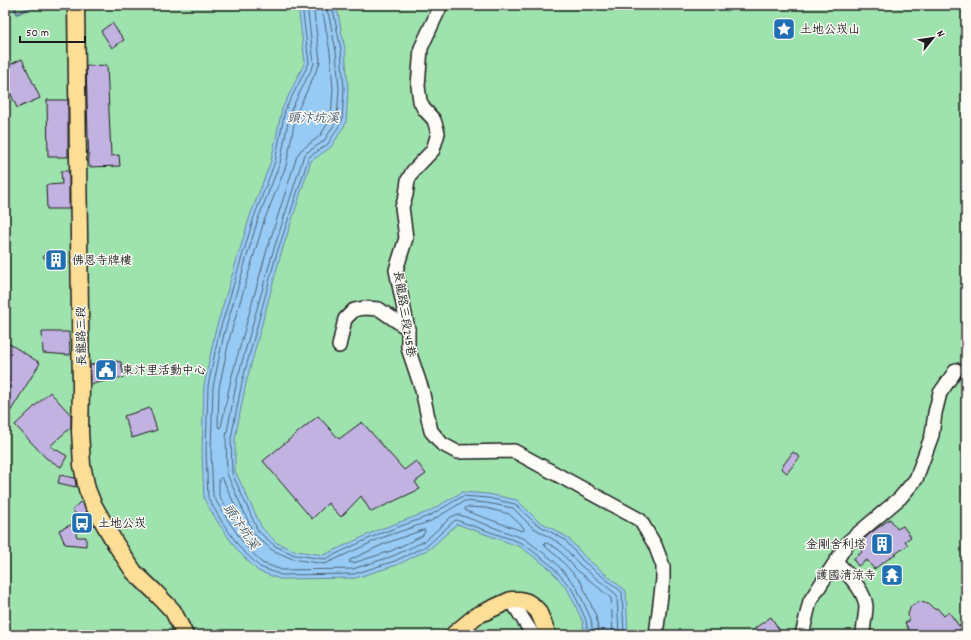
<svg xmlns="http://www.w3.org/2000/svg" width="971" height="640" font-family="Dekko,'LXGW WenKai TC',sans-serif">
	<style>
		.green { fill: #9ee2ad; stroke: #5d7f64 }
		.water { fill: #97cbf5; stroke: #66859e }
		.lines { fill: none; stroke-linecap: round; stroke-linejoin: round }
		.shore { stroke: #4d6273; stroke-width: 1 }
		.stream { stroke: #66859e; stroke-width: 2.5 }
		.building { fill: #c2b2e2; stroke: #1c1c1c }
		.minor-casing { stroke: #1c1c1c; stroke-width: 16 }
		.major-casing { stroke: #1c1c1c; stroke-width: 19 }
		.minor { stroke: #fdfcf7; stroke-width: 13 }
		.major { stroke: #fcde96; stroke-width: 16 }
		.labels { text-anchor: middle; stroke-width: 3; stroke-linejoin: round; paint-order: stroke }
		.poi-label { font-size: 12px; fill: #1c1c1c; stroke: #fdfcf7; text-anchor: start }
		.street-label { font-size: 12px; fill: #1c1c1c; stroke: #fdfcf7 }
		.water-label { font-size: 13px; font-style: italic; fill: #475968; stroke: #fdfcf7 }
	</style>
	<rect width="100%" height="100%" fill="#fdfcf7"/>
	<filter id="ink" filterUnits="userSpaceOnUse"><feTurbulence type="fractalNoise" baseFrequency=".025" numOctaves="2"/><feDisplacementMap in="SourceGraphic" scale="8" xChannelSelector="R" yChannelSelector="G"/><feConvolveMatrix kernelMatrix="1 2 1 2 8 2 1 2 1" color-interpolation-filters="sRGB"/></filter>
	<g filter="url(#ink)">
		<rect class="green" x="5" y="5" width="961" height="630"/>
		<polygon class="water" points="298,5 334,5 338,13 345,50 348,89 346,123 331,147 311,161 280,257 246,383 235,438 235,471 262,528 277,543 296,551 324,555 378,530 428,512 462,492 488,494 517,500 537,520 567,537 586,558 626,591 628,635 584,635 583,622 568,590 549,568 521,547 457,524 431,548 397,565 355,578 280,579 258,571 238,551 219,524 204,499 202,451 204,386 215,332 250,216 271,161 282,109 305,62"/>
		<g class="lines">
			<g class="shore">
				<polyline points="302,5 309,63 285,110 275,162 254,217 219,333 208,386 206,451 208,498 222,522 241,549 260,567 281,575 354,574 395,561 428,545 454,521 456,520 522,543 551,565 572,589 586,620 588,635"/>
				<polyline points="307,5 314,64 290,112 280,163 258,219 224,334 213,387 211,451 213,496 227,519 245,545 262,563 282,570 353,569 393,556 425,541 451,517 456,515 460,515 525,539 554,561 576,586 591,619 593,635"/>
				<polyline points="313,5 320,60 319,65 296,114 286,166 264,221 230,336 219,388 218,426 219,428 221,427 231,379 266,253 297,156 301,150 320,136 331,118 333,89 330,52 324,18 321,10 320,5"/>
				<polyline points="326,5 326,9 329,16 336,51 339,89 337,120 324,141 306,153 303,158 272,255 237,380 226,437 227,474 253,532 255,535 272,550 293,559 325,564 381,538 431,521 464,501 487,503 513,508 532,527 561,544 580,565 617,595 619,635"/>
				<polyline points="331,5 334,14 341,50 344,89 342,121 328,144 309,157 276,256 242,382 231,438 232,473 258,531 275,546 295,555 325,559 379,534 429,516 463,496 488,498 515,504 535,523 565,540 583,561 622,592 624,635"/>
				<polygon points="221,478 223,479 245,528 244,531 242,530 231,516 219,495 219,480"/>
				<polygon points="467,507 486,508 509,514 524,528 524,530 522,531 466,511 465,509"/>
				<polygon points="423,530 425,530 425,532 422,536 391,551 353,563 349,562 350,560 384,544"/>
				<polyline points="599,635 596,616 581,582 559,558 545,546 544,544 545,543 547,543 558,549 576,569 611,598 613,635"/>
			</g>
			<polyline class="stream" points="14,5 17,14 29,8 30,5"/>
		</g>
		<g class="building">
			<polygon points="112,23 124,40 112,48 101,31"/>
			<polygon points="22,59 40,98 17,108 5,81 5,67"/>
			<polygon points="107,65 111,156 119,155 120,166 89,167 86,66"/>
			<polygon points="47,100 68,100 68,157 48,157"/>
			<polygon points="61,171 69,171 69,209 47,209 46,185 62,184"/>
			<polygon points="47,250 68,262 64,269 43,257"/>
			<polygon points="42,332 69,332 70,355 43,353"/>
			<polygon points="5,341 40,363 5,420"/>
			<polygon points="109,360 121,362 124,377 92,384 90,373 90,365"/>
			<polygon points="50,392 71,415 71,427 50,446 67,456 61,467 46,458 15,425"/>
			<polygon points="150,408 157,430 132,438 124,416"/>
			<polygon points="318,416 339,439 362,422 404,470 416,461 426,474 415,482 420,489 371,512 361,496 341,517 328,503 312,519 263,461"/>
			<polygon points="793,452 800,457 787,473 781,468"/>
			<polygon points="60,475 75,478 76,487 58,483"/>
			<polygon points="80,502 84,506 88,514 82,520 72,510"/>
			<polygon points="890,519 897,529 903,526 911,537 905,541 908,545 874,569 867,560 858,566 853,559 862,552 857,545 872,532"/>
			<polygon points="73,524 77,537 86,537 86,546 65,544 59,530"/>
			<polygon points="918,602 926,603 930,605 934,609 937,608 944,616 949,612 959,626 966,621 966,635 912,635 905,623 909,621 908,614 911,606"/>
			<polygon points="771,617 778,628 783,635 760,635 755,628"/>
		</g>
		<g class="lines">
			<g class="minor-casing">
				<g id="minor">
					<polyline points="441,5 421,48 418,86 420,101 424,109 434,120 438,133 433,150 413,171 408,180 406,195 402,207 406,238 396,270 408,329 408,348 422,390 431,431 442,444 457,452 514,451 640,520 655,545 663,566 663,579 656,635"/>
					<polyline points="339,346 345,319 354,310 364,308 379,309 408,329"/>
					<path d="M 836,561 C 847,574 864,589 866,606 C 866,615 863,626 863,635"/>
					<polyline points="511,600 533,635"/>
					<polyline points="802,635 810,601 849,541 900,498 916,479 932,435 935,413 940,393 956,370"/>
				</g>
			</g>
			<g class="major-casing">
				<g id="major">
					<polyline points="76,5 81,388 80,431 82,465 87,489 93,504 115,543 134,572 154,591 173,611 185,635"/>
					<polyline points="453,635 476,616 511,600 520,600 527,602 533,606 538,611 542,620 548,635"/>
				</g>
			</g>
			<use href="#minor" class="minor"/>
			<use href="#major" class="major"/>
		</g>
	</g>
	<defs>
		<g id="sight-square" transform="scale(1.15)"><rect x="-9" y="-9" width="18" height="18" rx="4" fill="#1f6fb2" stroke="#fdfcf7"/><path d="M0-6L1.8-2.2L6-1.7L2.9 1.2L3.7 5.4L0 3.3L-3.7 5.4L-2.9 1.2L-6-1.7L-1.8-2.2Z" fill="#fff"/></g>
		<g id="building-square" transform="scale(1.15)"><rect x="-9" y="-9" width="18" height="18" rx="4" fill="#1f6fb2" stroke="#fdfcf7"/><path d="M-4-6H4V6H1V3H-1V6H-4ZM-2.5-4.3h1.7v1.8h-1.7ZM.8-4.3h1.7v1.8H.8ZM-2.5-1h1.7V.8h-1.7ZM.8-1h1.7V.8H.8Z" fill="#fff"/></g>
		<g id="civic-square" transform="scale(1.15)"><rect x="-9" y="-9" width="18" height="18" rx="4" fill="#1f6fb2" stroke="#fdfcf7"/><path d="M-.6-6.5H3V-4.5H.6V-3L4-1V1h2V6H-6V1h2V-1L-.6-3ZM-1.2 2.5V6h2.4V2.5Z" fill="#fff"/></g>
		<g id="bus-square" transform="scale(1.15)"><rect x="-9" y="-9" width="18" height="18" rx="4" fill="#1f6fb2" stroke="#fdfcf7"/><path d="M-5-6H5V4H4V6H2V4H-2V6H-4V4H-5ZM-3.5-4V0h7V-4ZM-3.5 1.2v1.5H-2V1.2ZM2 1.2v1.5H3.5V1.2Z" fill="#fff"/></g>
		<g id="temple-square" transform="scale(1.15)"><rect x="-9" y="-9" width="18" height="18" rx="4" fill="#1f6fb2" stroke="#fdfcf7"/><path d="M0-6L5-2H3V0L6.5 2.5H4V6H1.5V3h-3V6H-4V2.5H-6.5L-3 0V-2H-5Z" fill="#fff"/></g>
	</defs>
	<g fill-rule="evenodd">
		<use href="#sight-square" x="784" y="29"/>
		<use href="#building-square" x="56" y="260"/>
		<use href="#civic-square" x="106" y="370"/>
		<use href="#bus-square" x="82" y="523"/>
		<use href="#building-square" x="882" y="544"/>
		<use href="#temple-square" x="892" y="575"/>
	</g>
	<g class="labels">
		<g class="poi-label">
			<text x="800" y="33">土地公崁山</text>
			<text x="72" y="264">佛恩寺牌樓</text>
			<text x="122" y="374">東汴里活動中心</text>
			<text x="98" y="527">土地公崁</text>
			<text x="866" y="548" text-anchor="end">金剛舍利塔</text>
			<text x="876" y="579" text-anchor="end">護國清涼寺</text>
		</g>
		<g class="street-label">
			<text transform="translate(405 314) rotate(81)" y="4">長龍路三段245巷</text>
			<text transform="translate(81 336) rotate(-91)" y="4">長龍路三段</text>
		</g>
		<g class="water-label">
			<text x="313" y="122">頭汴坑溪</text>
			<text transform="translate(242 526) rotate(55)" y="5">頭汴坑溪</text>
		</g>
	</g>
	<rect width="971" height="640" fill="none" stroke="#fdfcf7" stroke-width="20"/>
	<rect x="10" y="10" width="951" height="620" fill="none" stroke="#1c1c1c" stroke-width="1.5" filter="url(#ink)"/>
	<g transform="translate(933 38) rotate(60)" stroke="#fdfcf7" stroke-width="3" paint-order="stroke">
	<path d="M0-3L7 15L0 10L-7 15Z" fill="#1c1c1c"/>
	<text y="-6" font-size="11" font-weight="bold" text-anchor="middle" fill="#1c1c1c">N</text>
	</g>
	<path d="M20 36v6h65v-6" fill="none" stroke="#1c1c1c" stroke-width="2"/>
	<text x="26" y="36" font-size="12" fill="#1c1c1c" stroke="#fdfcf7" stroke-width="3" paint-order="stroke">50 m</text>
</svg>
